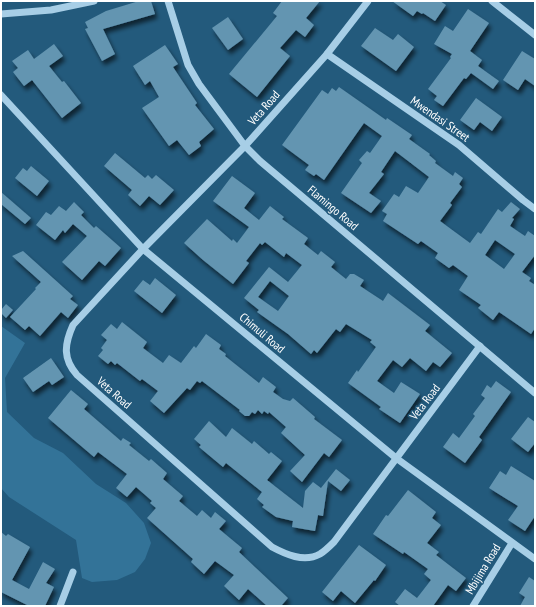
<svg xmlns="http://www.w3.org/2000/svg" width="536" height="607" font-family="'PT Sans Narrow',sans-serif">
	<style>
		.green { fill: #337398 }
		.building { fill: #6495b1; fill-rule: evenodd; filter: url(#shadow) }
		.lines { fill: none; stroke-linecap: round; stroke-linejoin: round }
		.minor { stroke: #a7cee6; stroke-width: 7 }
		.labels { text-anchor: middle; stroke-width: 3; stroke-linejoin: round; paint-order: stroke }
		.street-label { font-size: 12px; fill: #fff; stroke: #235a7c }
	</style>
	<defs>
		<filter id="shadow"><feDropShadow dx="2.5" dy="4.5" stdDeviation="2" flood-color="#0009"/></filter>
	</defs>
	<rect width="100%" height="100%" fill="#235a7c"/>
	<polygon class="green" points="1,326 25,343 5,378 7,412 34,438 63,453 96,484 126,503 144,523 151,543 145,559 135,572 117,580 92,582 82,578 76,540 9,497 1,488"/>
	<g class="building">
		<polygon points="139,1 151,1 155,14 103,29 115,54 102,61 85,29 88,28 85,22 106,11"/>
		<polygon points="282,1 320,1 306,18 314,25 305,37 296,30 280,48 290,56 257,97 229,74 277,16 273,13"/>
		<polygon points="392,1 440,1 446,5 435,21 423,13 422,14 417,11 413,16"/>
		<polygon points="468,9 489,23 470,51 482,60 478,66 499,81 493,89 471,73 466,79 464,78 443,106 434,100 437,96 428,89 451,58 450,57 452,54 434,44 445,26 453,31"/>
		<polygon points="228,17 243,39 228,50 212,28"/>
		<polygon points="375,28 393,40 398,34 414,47 396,71 361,46"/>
		<polygon points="54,44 63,56 49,66 62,82 64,81 81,103 62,118 32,80 24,86 13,72 18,68 12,61 28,50 34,59"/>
		<polygon points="165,45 178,64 173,67 197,103 195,105 214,129 199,142 201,146 189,155 177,140 169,146 142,108 159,97 150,81 145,85 133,66"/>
		<polygon points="522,51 535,59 535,86 525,79 518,90 503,80"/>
		<path d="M 339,87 L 386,120 L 387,118 L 412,135 L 409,139 L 430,154 L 429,155 L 436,161 L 435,163 L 453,176 L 455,172 L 463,178 L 459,184 L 462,187 L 450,203 L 452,205 L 440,221 L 470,243 L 478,232 L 481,234 L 498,209 L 502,212 L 511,202 L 520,209 L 512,218 L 514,219 L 510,226 L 525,236 L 528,231 L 535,236 L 535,255 L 522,272 L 531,278 L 529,281 L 535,285 L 535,328 L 531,334 L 499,312 L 493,320 L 478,308 L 481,305 L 459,290 L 468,276 L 453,265 L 449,268 L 435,258 L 438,253 L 421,241 L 418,244 L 383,221 L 387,214 L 382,211 L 394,194 L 399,197 L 406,186 L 418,193 L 429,177 L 395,151 L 381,172 L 384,174 L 369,193 L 381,201 L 371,213 L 341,193 L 362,163 L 359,160 L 367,151 L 370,153 L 382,136 L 364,123 L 324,180 L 316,174 L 314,176 L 305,170 L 309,165 L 282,145 L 322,90 L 328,94 L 332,88 L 336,91 ZM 495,240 L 515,254 L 504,269 L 485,255 Z"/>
		<polygon points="476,98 502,117 492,131 480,122 474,130 460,120"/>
		<polygon points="115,153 145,178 148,175 152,179 156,175 174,190 160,205 149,196 140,206 128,195 132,190 104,166"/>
		<polygon points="31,166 49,181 37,196 15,178 23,168 27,171"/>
		<path d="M 232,176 L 255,193 L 244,208 L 259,220 L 270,206 L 284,217 L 282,219 L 308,238 L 304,244 L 318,255 L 321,251 L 335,262 L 331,267 L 346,279 L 350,274 L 354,274 L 364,280 L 360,286 L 383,301 L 388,293 L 430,325 L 425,331 L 452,353 L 440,367 L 433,362 L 426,371 L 410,358 L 402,367 L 393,360 L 377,381 L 394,393 L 401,382 L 420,394 L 400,423 L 379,409 L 381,407 L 348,383 L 357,370 L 358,372 L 376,347 L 370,342 L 372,340 L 346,324 L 340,332 L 336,329 L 317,353 L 314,350 L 311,354 L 288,334 L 257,312 L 259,310 L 244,298 L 269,267 L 288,282 L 302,265 L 286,253 L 284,257 L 265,242 L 262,245 L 260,243 L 246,261 L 249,263 L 233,284 L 203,260 L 184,243 L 207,219 L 232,241 L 233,239 L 237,243 L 249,227 L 213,201 ZM 270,281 L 289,296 L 278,311 L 258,297 Z"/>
		<polygon points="1,192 31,218 25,224 1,204"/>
		<polygon points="74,202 84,212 81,215 94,228 96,226 121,248 105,266 99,261 82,280 62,262 87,236 73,224 65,233 63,230 55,240 36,225 46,212 51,215 59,206 66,211"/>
		<polygon points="23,251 73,296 70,299 78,305 68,318 61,312 40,336 29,326 25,330 10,317 36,289 35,288 41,282 12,256"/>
		<polygon points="155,278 176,295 162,313 134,291 143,280 150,285"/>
		<polygon points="6,304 13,310 6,318 1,313 1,310"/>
		<polygon points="122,322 147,342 143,348 163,363 169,355 181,363 194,346 196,348 206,334 221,345 219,349 226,354 225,356 259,383 263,377 276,387 273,392 283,399 290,401 293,398 315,417 314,419 342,440 329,457 324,453 302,482 290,471 305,455 281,433 286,427 269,412 268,414 264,411 262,414 258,410 255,414 252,412 249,416 245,416 239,411 240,410 202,381 200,383 197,381 190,390 187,388 164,413 150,401 158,391 142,379 140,381 117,363 115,365 111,361 108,364 98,356 103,350 101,348 107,340 101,335 111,324 117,329"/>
		<polygon points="51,358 64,377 52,385 49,381 33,392 23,378"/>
		<polygon points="496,381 511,392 479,437 482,440 465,463 443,447 453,433 459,438 475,416 473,414 485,398 481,395 487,385 491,388"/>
		<polygon points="71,390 88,404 84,409 121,441 123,438 131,443 129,445 149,461 151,459 167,473 163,479 183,496 179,501 197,516 202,510 211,518 215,512 226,521 219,529 242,548 239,552 288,598 281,606 267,606 248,589 239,600 224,586 234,575 215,561 204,574 191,562 193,559 147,518 156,508 150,503 152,501 136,487 127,497 116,488 127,474 98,452 94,457 48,418"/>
		<polygon points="528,417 535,422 535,443 528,452 511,439"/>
		<polygon points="209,421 226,437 232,428 252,444 254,441 269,454 271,452 282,461 267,480 303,508 305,491 313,482 321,488 336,469 350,480 341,491 328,481 323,516 318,515 315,531 292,527 293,521 276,517 262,507 264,505 257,499 262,492 226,463 223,467 199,447 201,445 194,439"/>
		<polygon points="511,466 535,481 535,516 525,531 508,520 518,506 489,488 500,471 506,475"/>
		<polygon points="408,490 436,512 432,518 441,525 427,543 439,552 436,555 466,578 456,591 448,585 433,606 400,606 395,602 405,589 417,598 431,580 424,574 428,569 404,552 403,554 373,534 386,515 388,516"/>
		<polygon points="1,532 6,536 8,534 30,547 12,580 29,589 43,562 55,569 46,583 54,587 45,606 29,606 1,592"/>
		<polygon points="359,545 386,565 375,581 374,580 355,603 341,591 333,601 322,592"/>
		<polygon points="529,577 535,581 535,606 520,606 525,597 519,593"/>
	</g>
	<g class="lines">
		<g class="minor">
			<polyline points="168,1 188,65 199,84 245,146 260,161 535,393"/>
			<path d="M 368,1 L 327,54 L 245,146 L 143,249 L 73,325 C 64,345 63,359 77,375 L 272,547 C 285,554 304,563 320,554 C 325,551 330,546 334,542 L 480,346"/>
			<polyline points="492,1 535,35"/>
			<polyline points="1,14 51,10 94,1"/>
			<polyline points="327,54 459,145 523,200 535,209"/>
			<polyline points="1,95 143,249 396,458 535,559"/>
			<polyline points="60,606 73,572"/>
			<polyline points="473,606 512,543"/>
		</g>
	</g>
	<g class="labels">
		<g class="street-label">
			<text transform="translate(264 108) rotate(-49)" y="4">Veta Road</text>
			<text transform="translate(440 119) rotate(35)" y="4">Mwendasi Street</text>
			<text transform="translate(333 208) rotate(40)" y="4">Flamingo Road</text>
			<text transform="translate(262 333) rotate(40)" y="4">Chimuli Road</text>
			<text transform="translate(114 393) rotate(41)" y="4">Veta Road</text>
			<text transform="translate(425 402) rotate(-53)" y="4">Veta Road</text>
			<text transform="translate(483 569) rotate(-59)" y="4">Mbijima Road</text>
		</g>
	</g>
	<rect width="536" height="607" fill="none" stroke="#ffffff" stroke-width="4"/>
</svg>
